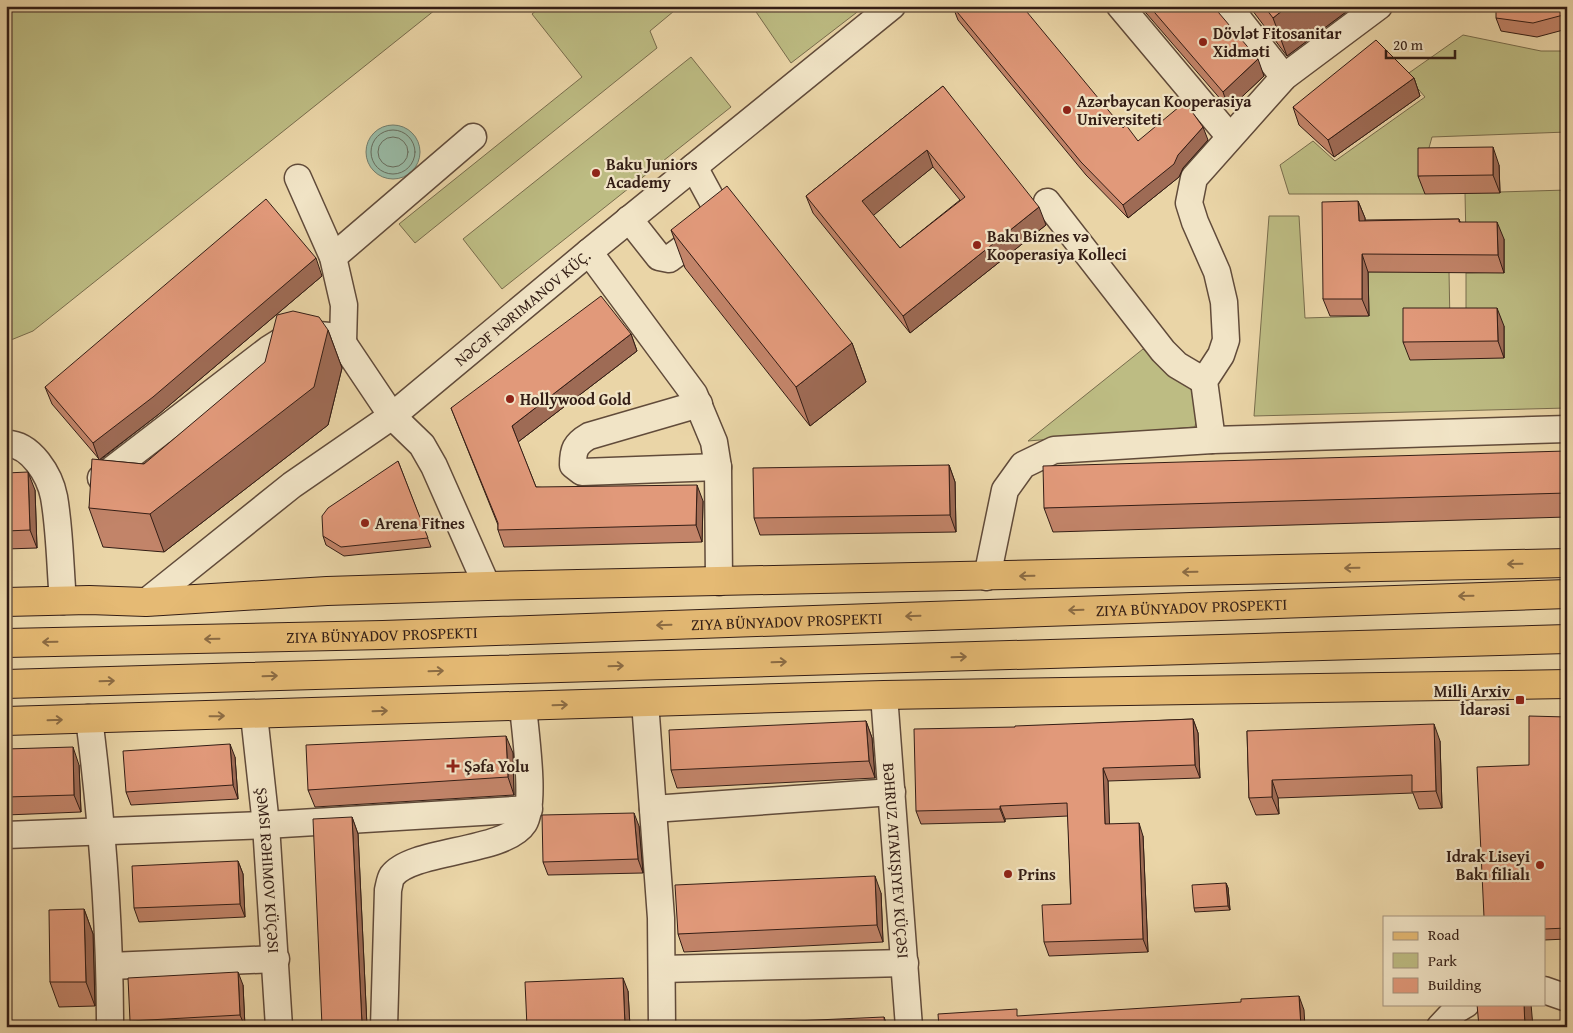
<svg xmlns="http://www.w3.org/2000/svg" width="1573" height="1033" font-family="'Gentium Book Plus',serif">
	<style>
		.green { fill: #bdbc83; stroke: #786c4c }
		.water { fill: #98b9a4; stroke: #707b6b }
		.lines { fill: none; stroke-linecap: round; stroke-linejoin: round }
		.shore { stroke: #666b5c; stroke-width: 1 }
		.minor-casing { stroke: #614b3a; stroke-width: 29 }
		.major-casing { stroke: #331d15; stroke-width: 30 }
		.minor { stroke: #f1e4c6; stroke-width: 26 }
		.major { stroke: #e5ba74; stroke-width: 28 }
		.wall { fill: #c28469; stroke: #331d15; fill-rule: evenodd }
		.shaded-wall { fill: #9e6b55; stroke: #331d15 }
		.building { fill: #e1997a; stroke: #331d15; fill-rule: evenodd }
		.oneway { stroke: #8c6c44 }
		.poi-dot { fill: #8f2418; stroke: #f1e4c6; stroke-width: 2 }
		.labels { text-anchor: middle; stroke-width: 4.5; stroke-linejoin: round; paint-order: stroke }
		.poi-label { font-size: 16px; font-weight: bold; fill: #331d15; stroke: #f1e4c6; text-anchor: start }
		.street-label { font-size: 16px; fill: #331d15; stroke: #f1e4c6 }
	</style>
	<rect width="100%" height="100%" fill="#ead5a7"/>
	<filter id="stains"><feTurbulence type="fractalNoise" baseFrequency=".004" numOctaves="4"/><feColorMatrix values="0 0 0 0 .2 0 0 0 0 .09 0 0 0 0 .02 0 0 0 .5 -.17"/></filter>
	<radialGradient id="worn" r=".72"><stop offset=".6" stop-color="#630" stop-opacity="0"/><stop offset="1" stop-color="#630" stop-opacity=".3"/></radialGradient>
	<g class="green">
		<polygon points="6,6 440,6 33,331 6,342"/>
		<polygon points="542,6 680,6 650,31 657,48 415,243 399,224 582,77 532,14"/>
		<polygon points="752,6 865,6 791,63"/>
		<polygon points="1463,35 1541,51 1567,51 1567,132 1432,137 1424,166 1425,194 1289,194 1280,165 1313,141 1335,161 1425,97 1406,75"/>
		<polygon points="691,57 731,107 502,289 463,239"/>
		<polygon points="1567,190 1567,408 1254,416 1269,216 1299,216 1305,318 1368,316 1368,272 1449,271 1450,325 1504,358 1503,326 1466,326 1466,273 1504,272 1466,240 1465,193"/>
		<polygon points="1143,349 1200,396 1195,427 1028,441"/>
	</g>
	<circle class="water" cx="393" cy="152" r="27"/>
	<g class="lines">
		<g class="shore">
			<circle cx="393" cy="152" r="22"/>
			<circle cx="393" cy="152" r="15"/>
		</g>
		<g class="minor-casing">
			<g id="minor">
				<polyline points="1120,6 1230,137"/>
				<polyline points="1228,6 1284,77"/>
				<polyline points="298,178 333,257 344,305 343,343"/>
				<polyline points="1047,202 1163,351 1177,365 1204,381"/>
				<polyline points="629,219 659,257 669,259 716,224 720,215 694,167"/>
				<polyline points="589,252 694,394 714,442 718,467 719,582"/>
				<polyline points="333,257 473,137"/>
				<path d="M 699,404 L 589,436 C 575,444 573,450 573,465 L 582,472 L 718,467"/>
				<polyline points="1212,440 1204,381 1221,355 1226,340 1224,302 1217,272 1195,222 1189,203 1194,178 1284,77 1379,6"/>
				<path d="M 6,444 C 31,443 50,476 54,497 C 60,531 60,567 63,601"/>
				<polyline points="101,478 269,349 285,339 308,334 329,336 343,343 392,416 422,445 434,466 487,586"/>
				<polyline points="987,577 1005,490 1023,465 1054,450 1212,440 1567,429"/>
				<path id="s1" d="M 146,602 L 292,485 L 392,416 L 589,252 L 892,6"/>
				<path id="s2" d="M 884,695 L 909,1027"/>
				<polyline points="645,702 661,918 662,1027"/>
				<path id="s3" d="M 254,715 L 266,825 L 279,1027"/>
				<path d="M 89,718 C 102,821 110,924 110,1027"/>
				<polyline points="653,809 892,792"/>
				<polyline points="6,835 266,825 529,809"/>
				<polyline points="110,966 276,959"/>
				<polyline points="662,969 905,963"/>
				<polyline points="1544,990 1567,998"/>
				<path d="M 384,1027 L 388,890 C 389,886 390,879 392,876 C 412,849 505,853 524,823 C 536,804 525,731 523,706"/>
				<polyline points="1440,1027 1456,1010 1466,1004"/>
			</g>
		</g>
		<g class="major-casing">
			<g id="major">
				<polyline points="6,602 89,600 146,602 327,591 487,586 1567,563"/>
				<path id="s4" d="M 6,643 L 383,635 L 1567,594"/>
				<polyline points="6,684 1567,639"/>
				<polyline points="6,721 884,695 1567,684"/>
			</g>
		</g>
		<use href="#minor" class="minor"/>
		<use href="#major" class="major"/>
	</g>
	<g class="wall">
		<polygon points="1140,6 1213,6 1264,76 1229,109"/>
		<polygon points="1249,6 1354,6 1287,56"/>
		<polygon points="1567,6 1567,29 1537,37 1501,31 1496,18"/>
		<polygon points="953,7 1123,128 1138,141 1208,140 1183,168 1179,177 1128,218 1086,175 958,20"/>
		<polygon points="1414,78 1420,96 1334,157 1299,125 1293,107"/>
		<path d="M 943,86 L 1046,225 L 910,333 L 813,213 L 806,196 ZM 933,167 L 960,200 L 900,248 L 873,215 Z"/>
		<polygon points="1499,165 1500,193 1425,194 1418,176"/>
		<polygon points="1358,201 1365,218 1365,220 1459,219 1460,222 1504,239 1504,273 1368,272 1369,316 1330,316 1323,299"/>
		<polygon points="671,230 852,343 866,382 810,426 685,268"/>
		<polygon points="322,276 159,414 100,460 144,464 328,330 342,368 328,425 164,552 103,547 89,508 99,459 52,404 45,387"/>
		<polygon points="1504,326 1504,358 1410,360 1403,342"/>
		<polygon points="631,334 637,351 518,442 536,487 703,501 702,542 504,547 498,530 498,525 451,408"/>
		<polygon points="1567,452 1567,517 1053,532 1044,508"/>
		<polygon points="398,461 431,547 344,556 326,545 323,536"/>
		<polygon points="949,465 955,482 956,532 760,535 754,518"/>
		<polygon points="6,473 35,490 37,548 6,549"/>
		<polygon points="1567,717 1567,939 1544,940 1544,917 1529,765"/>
		<polygon points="1193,719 1198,733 1200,778 1108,781 1109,824 1143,836 1148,952 1049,956 1044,942 1071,904 1068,816 1005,819 1005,822 921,824 916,811 1015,727"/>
		<polygon points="866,721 872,738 875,778 677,788 671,770"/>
		<polygon points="1247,731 1440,741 1442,808 1419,809 1413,793 1278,798 1279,814 1256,815 1249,798"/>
		<polygon points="6,749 79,765 81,812 6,815"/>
		<polygon points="513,753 514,795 315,807 308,790"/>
		<polygon points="235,757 238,799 131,805 126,792"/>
		<polygon points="352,817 358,834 367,1027 323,1027"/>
		<polygon points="639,826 643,873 548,875 543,862"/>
		<polygon points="238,861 243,874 245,917 139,922 134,908"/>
		<polygon points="1226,883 1228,888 1230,910 1195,912 1194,908"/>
		<polygon points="881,893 883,942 684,952 678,934"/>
		<polygon points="84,909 93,934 95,1006 59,1007 50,982"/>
		<polygon points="243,985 245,1027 133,1027 130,1021"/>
		<polygon points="628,991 630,1027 527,1027"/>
	</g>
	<g class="shaded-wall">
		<polygon points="1288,6 1354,6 1287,56 1273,18"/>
		<polygon points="1258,59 1264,76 1229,109 1223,92"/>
		<polygon points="1414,78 1420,96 1334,157 1328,140"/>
		<polygon points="1203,127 1208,140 1183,168 1179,177 1128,218 1123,205 1178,155"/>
		<polygon points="1493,147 1499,165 1500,193 1493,175"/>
		<polygon points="927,150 933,167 869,219 862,201"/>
		<polygon points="1358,201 1365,218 1365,238 1359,221"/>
		<polygon points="1039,207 1046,225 910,333 903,316"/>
		<polygon points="1497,222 1504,239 1504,273 1498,255"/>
		<polygon points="1362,254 1368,272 1369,316 1362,299"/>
		<polygon points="316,258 322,276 159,414 99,460 93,443"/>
		<polygon points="1497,308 1504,326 1504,358 1498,341"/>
		<polygon points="328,330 342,368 328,425 164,552 150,514"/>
		<polygon points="631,334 637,351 518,442 512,426"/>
		<polygon points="852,343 866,382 810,426 796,387"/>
		<polygon points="949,465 955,482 956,532 950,515"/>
		<polygon points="28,472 35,490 37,548 30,530"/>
		<polygon points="697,485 703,501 702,542 696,525"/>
		<polygon points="1193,719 1198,733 1200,778 1195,765"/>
		<polygon points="866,721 872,738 875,778 869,761"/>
		<polygon points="1434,724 1440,741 1442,808 1436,791"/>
		<polygon points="506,736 513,753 514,795 508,777"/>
		<polygon points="230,744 235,757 238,799 233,785"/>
		<polygon points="73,747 79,765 81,812 74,795"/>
		<polygon points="1103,768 1108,781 1110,837 1105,824"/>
		<polygon points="1272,780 1278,798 1279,814 1272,797"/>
		<polygon points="1000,806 1005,819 1005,822 1000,809"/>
		<polygon points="634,813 639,826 643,873 638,859"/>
		<polygon points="352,817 358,834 367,1027 363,1027 362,1024"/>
		<polygon points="1139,823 1143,836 1148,952 1143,939"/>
		<polygon points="238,861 243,874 245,917 240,904"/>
		<polygon points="875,876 881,893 883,942 877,925"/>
		<polygon points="1226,883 1228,888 1230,910 1228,906"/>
		<polygon points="84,909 93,934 95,1006 86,982"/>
		<polygon points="238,972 243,985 245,1027 240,1015"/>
		<polygon points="623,978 628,991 630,1027 626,1027 625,1025"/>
		<polygon points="1299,996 1304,1010 1305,1027 1301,1027"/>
		<polygon points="1524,1004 1531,1004 1533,1027 1525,1027"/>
		<polygon points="884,1017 888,1027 885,1027"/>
	</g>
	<g class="building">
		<polygon points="954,6 1022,6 1123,128 1126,125 1138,141 1185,102 1203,127 1178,155 1174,164 1123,205 1081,162 953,7"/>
		<polygon points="1149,6 1213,6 1258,59 1223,92"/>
		<polygon points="1264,6 1288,6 1273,18"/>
		<polygon points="1496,6 1566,6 1567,14 1533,23 1496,18"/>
		<polygon points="1376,40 1414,78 1328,140 1293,107"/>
		<path d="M 943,86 L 1039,207 L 903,316 L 806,196 ZM 927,150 L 965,197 L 900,248 L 862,201 Z"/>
		<polygon points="1493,147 1493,175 1418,176 1418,148"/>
		<polygon points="727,186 852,343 796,387 671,230"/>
		<polygon points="266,199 316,258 153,397 93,443 45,387"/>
		<polygon points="1358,201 1359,221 1459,219 1459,222 1497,222 1498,255 1362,254 1362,299 1323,299 1322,202"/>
		<polygon points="601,296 631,334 512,426 536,487 697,485 696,525 498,530 498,523 451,408"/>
		<polygon points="1403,308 1497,308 1498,341 1403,342"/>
		<polygon points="293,311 319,317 328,330 314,387 150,514 89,508 92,459 144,464 265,362 277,315"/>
		<polygon points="1566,451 1567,493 1044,508 1043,466"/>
		<polygon points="398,461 428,538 341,547 323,536 322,516 328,508"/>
		<polygon points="949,465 950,515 754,518 753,468"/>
		<polygon points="28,472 30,530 6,531 6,473"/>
		<polygon points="1529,716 1567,717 1567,928 1544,929 1544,917 1484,917 1477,767 1529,765"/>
		<polygon points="1193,719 1195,765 1103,768 1105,824 1139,823 1143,939 1044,942 1042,905 1071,904 1067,803 1000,806 1000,809 916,811 914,729 1015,727 1015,726"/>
		<polygon points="866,721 869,761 671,770 669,730"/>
		<polygon points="1434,724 1436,791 1412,792 1412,775 1272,780 1272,797 1249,798 1247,731"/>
		<polygon points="506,736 508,777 308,790 306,745"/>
		<polygon points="230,744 233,785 126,792 123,751"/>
		<polygon points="73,747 74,795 6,797 6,749"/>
		<polygon points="634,813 638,859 543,862 542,815"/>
		<polygon points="352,817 362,1024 322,1026 313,819"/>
		<polygon points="238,861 240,904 134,908 132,866"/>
		<polygon points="875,876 877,925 678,934 675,885"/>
		<polygon points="1226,883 1228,906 1194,908 1192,885"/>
		<polygon points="84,909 86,982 50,982 49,910"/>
		<polygon points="238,972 240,1015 130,1021 128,978"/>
		<polygon points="623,978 625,1025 579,1027 527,1027 525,982"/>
		<polygon points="1299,996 1301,1027 939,1027 938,1014 1017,1009 1017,1016 1241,1002 1241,999"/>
		<polygon points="1477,1004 1524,1004 1525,1027 1479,1027"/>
		<polygon points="884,1017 885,1027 681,1026"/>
	</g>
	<defs><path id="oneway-shaft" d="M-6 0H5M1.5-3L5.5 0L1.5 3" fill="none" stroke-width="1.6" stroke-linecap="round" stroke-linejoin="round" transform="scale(1.25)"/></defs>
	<g class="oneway">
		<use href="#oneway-shaft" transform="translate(1515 564) rotate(179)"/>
		<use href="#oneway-shaft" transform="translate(1352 568) rotate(179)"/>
		<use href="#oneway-shaft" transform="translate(1190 572) rotate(179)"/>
		<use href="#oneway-shaft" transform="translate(1027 576) rotate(179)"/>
		<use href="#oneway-shaft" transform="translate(1466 596) rotate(179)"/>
		<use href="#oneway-shaft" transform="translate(1076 610) rotate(178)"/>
		<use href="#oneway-shaft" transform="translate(913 616) rotate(178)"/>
		<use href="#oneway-shaft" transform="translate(664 625) rotate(178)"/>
		<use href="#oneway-shaft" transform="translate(212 639) rotate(179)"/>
		<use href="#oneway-shaft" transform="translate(50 642) rotate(179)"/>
		<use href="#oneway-shaft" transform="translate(959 657) rotate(-2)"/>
		<use href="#oneway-shaft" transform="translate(779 662) rotate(-2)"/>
		<use href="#oneway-shaft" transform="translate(616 666) rotate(-2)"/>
		<use href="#oneway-shaft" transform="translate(436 671) rotate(-2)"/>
		<use href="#oneway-shaft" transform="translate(270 676) rotate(-2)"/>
		<use href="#oneway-shaft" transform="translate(107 681) rotate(-2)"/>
		<use href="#oneway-shaft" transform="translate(560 705) rotate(-2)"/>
		<use href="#oneway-shaft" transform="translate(380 711) rotate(-2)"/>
		<use href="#oneway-shaft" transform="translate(217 716) rotate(-1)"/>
		<use href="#oneway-shaft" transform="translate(55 720) rotate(-2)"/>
	</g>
	<g class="poi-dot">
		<circle cx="1203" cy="42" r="5"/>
		<circle cx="1067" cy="110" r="5"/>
		<circle cx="596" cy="173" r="5"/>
		<circle cx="977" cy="245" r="5"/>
		<circle cx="510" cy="399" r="5"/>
		<circle cx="365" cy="523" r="5"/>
		<rect x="1515" y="695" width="10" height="10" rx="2.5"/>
		<path d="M450.5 758.5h5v5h5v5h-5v5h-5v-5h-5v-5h5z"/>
		<circle cx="1540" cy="865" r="5"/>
		<circle cx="1008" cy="874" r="5"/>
	</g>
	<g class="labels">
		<g class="poi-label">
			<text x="1213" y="39">Dövlət Fitosanitar<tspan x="1213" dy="18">Xidməti</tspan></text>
			<text x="1077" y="107">Azərbaycan Kooperasiya<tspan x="1077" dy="18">Universiteti</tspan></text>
			<text x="606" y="170">Baku Juniors<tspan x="606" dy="18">Academy</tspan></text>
			<text x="987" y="242">Bakı Biznes və<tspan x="987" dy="18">Kooperasiya Kolleci</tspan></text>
			<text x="520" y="405">Hollywood Gold</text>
			<text x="375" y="529">Arena Fitnes</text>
			<text x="1510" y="697" text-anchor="end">Milli Arxiv<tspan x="1510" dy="18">İdarəsi</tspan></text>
			<text x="464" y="772">Şəfa Yolu</text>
			<text x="1530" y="862" text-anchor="end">Idrak Liseyi<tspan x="1530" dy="18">Bakı filialı</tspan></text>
			<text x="1018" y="880">Prins</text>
		</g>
		<g class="street-label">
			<text dy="6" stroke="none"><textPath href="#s1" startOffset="478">NƏCƏF NƏRIMANOV KÜÇ.</textPath></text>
			<text dy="6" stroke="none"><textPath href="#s4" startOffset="1186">ZIYA BÜNYADOV PROSPEKTI</textPath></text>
			<text dy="6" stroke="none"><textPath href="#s4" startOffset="781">ZIYA BÜNYADOV PROSPEKTI</textPath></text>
			<text dy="6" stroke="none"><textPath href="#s4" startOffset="376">ZIYA BÜNYADOV PROSPEKTI</textPath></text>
			<text dy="6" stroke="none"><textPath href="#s2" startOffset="166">BƏHRUZ ATAKIŞIYEV KÜÇƏSI</textPath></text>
			<text dy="6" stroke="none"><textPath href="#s3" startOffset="156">ŞƏMSI RƏHIMOV KÜÇƏSI</textPath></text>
		</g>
	</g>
	<rect width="1573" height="1033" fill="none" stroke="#ead5a7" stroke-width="25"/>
	<rect x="8" y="8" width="1558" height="1018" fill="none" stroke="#331d15" stroke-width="2.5"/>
	<rect x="12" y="12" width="1548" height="1008" fill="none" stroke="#331d15"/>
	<rect x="1383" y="916" width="162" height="90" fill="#f1e4c6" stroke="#a5947f"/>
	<rect x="1393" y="932" width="25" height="8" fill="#e5ba74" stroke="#a5947f"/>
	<text x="1428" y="940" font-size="15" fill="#331d15">Road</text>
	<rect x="1393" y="953" width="25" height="15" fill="#bdbc83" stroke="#a5947f"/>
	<text x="1428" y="966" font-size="15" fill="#331d15">Park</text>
	<rect x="1393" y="978" width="25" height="15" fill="#e1997a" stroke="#a5947f"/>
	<text x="1428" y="990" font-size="15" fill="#331d15">Building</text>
	<path d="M1386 50v8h69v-8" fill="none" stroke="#331d15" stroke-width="2.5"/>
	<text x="1393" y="50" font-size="15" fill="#331d15" stroke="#f1e4c6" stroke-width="4" paint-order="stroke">20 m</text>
	<rect width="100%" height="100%" filter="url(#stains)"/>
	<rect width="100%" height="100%" fill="url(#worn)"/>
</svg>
